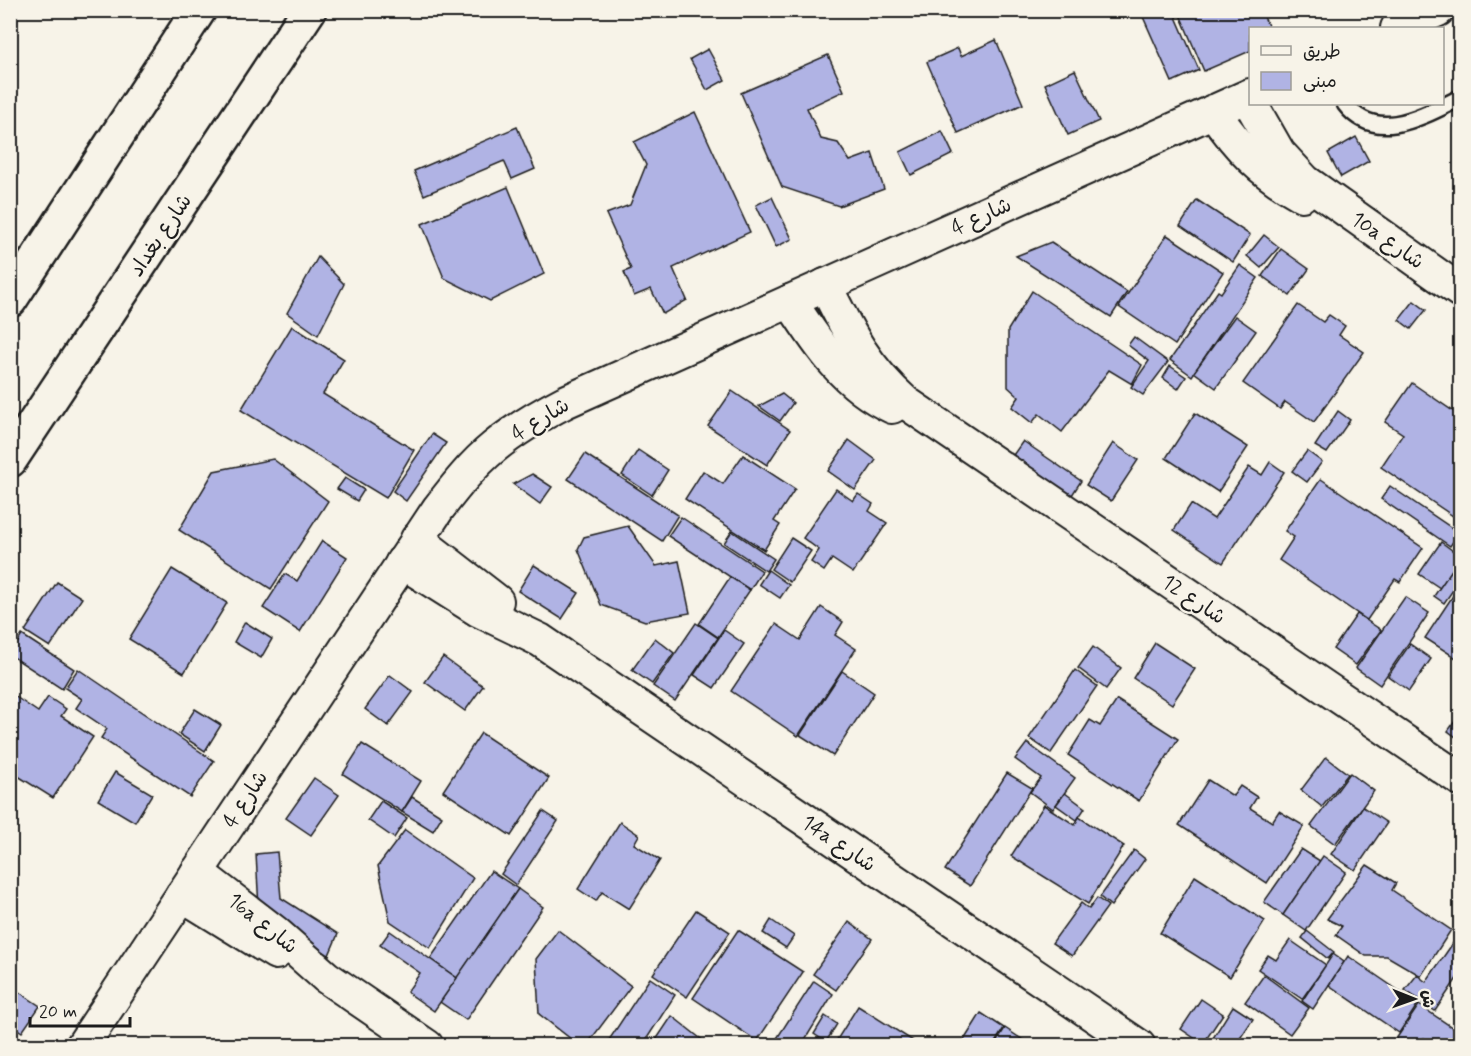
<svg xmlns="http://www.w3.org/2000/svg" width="1471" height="1056" font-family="Mynerve,'Playpen Sans Arabic',sans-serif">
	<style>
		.building { fill: #b0b3e4; stroke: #1c1c1c; stroke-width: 1.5 }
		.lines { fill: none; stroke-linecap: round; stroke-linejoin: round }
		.service-casing { stroke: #1c1c1c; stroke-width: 20 }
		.minor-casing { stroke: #1c1c1c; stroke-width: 36 }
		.primary-casing { stroke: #1c1c1c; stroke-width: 38 }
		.service { stroke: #f7f3e8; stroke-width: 15 }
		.minor { stroke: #f7f3e8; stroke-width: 32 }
		.primary { stroke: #f7f3e8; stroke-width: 33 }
		.labels { text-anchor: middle; stroke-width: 4.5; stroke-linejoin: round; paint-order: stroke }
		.street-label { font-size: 21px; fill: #1c1c1c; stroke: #f7f3e8 }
	</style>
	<rect width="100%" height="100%" fill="#f7f3e8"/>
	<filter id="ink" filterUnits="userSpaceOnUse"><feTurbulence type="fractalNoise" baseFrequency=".0167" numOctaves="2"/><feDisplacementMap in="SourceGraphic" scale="12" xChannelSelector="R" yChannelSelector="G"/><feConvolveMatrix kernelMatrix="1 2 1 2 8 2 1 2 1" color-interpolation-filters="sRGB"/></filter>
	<g filter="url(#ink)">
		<g class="building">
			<polygon points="1140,10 1173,10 1199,70 1172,82"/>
			<polygon points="1178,10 1261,10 1269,28 1250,28 1250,51 1204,71"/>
			<polygon points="996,40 1023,104 958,133 927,62 958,48 961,56"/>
			<polygon points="708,49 725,80 707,90 690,59"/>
			<polygon points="828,55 844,91 807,108 821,139 838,143 850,161 872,153 884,189 839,206 782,187 741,93"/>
			<polygon points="1075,70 1099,121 1068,135 1045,84"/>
			<polygon points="695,112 750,232 673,268 687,300 663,314 651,289 634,296 624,272 631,269 606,214 630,205 646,165 634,142"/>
			<polygon points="517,127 535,169 512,179 504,161 424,195 414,171"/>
			<polygon points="942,131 953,154 911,175 900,152"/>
			<polygon points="1356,137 1369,161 1341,177 1328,153"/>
			<polygon points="508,187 544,274 490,301 444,278 422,224"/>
			<polygon points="772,197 792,239 776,247 756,205"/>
			<polygon points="1197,200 1250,235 1233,262 1180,226"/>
			<polygon points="1167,235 1223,272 1175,345 1119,307"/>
			<polygon points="1264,235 1279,247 1261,268 1247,256"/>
			<polygon points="1051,242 1127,292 1111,317 1016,256"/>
			<polygon points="1281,249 1309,269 1290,296 1262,276"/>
			<polygon points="318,257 344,284 318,335 287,313"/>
			<polygon points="1240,265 1258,278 1192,376 1170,360 1218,291 1221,293"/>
			<polygon points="1032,291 1142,365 1132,384 1109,370 1062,432 1039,414 1032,423 1012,407 1019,397 1008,387 1008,330"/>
			<polygon points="1414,301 1426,310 1411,329 1399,320"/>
			<polygon points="1298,305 1323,322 1329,315 1345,326 1339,335 1364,352 1314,422 1285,402 1280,409 1243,383"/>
			<polygon points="1235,316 1256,331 1216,388 1194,372"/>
			<polygon points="292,326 344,359 323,394 414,450 386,498 241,410"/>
			<polygon points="1134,337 1168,362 1143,395 1131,387 1149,361 1128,345"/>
			<polygon points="1170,366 1186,377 1178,389 1163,378"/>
			<polygon points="1412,383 1460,416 1460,505 1453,516 1381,467 1403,434 1385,422"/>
			<polygon points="732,391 790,430 767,465 708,426"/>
			<polygon points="782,394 793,403 780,421 759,406"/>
			<polygon points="1338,411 1350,420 1327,453 1315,446"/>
			<polygon points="1195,413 1248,447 1218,492 1166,458"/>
			<polygon points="432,434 446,443 406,501 393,491"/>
			<polygon points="849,440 876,460 855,490 828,471"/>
			<polygon points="1023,441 1081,481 1065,506 1006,465"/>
			<polygon points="1113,443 1138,460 1111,501 1086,485"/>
			<polygon points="638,450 668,470 652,495 622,475"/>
			<polygon points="1307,451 1322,462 1307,482 1292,471"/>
			<polygon points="585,454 678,515 662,541 568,479"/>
			<polygon points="743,455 795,489 774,521 780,525 764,550 685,499 703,471 723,484"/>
			<polygon points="273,459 328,501 271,589 179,530 214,471"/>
			<polygon points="1270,462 1284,472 1223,563 1174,530 1191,504 1214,519 1249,467 1262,475"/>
			<polygon points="532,474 552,487 540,504 513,484"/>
			<polygon points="345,478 364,490 357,501 337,489"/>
			<polygon points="1321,479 1423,548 1400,582 1395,579 1367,620 1279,560 1294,537 1285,531"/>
			<polygon points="1390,486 1459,533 1450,546 1381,499"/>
			<polygon points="836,489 853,501 858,494 873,504 869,511 887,523 853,573 832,559 824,571 811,562 819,550 803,538"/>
			<polygon points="681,517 762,571 750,590 668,536"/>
			<polygon points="628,526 656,566 679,561 690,613 645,621 601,605 578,549 584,537"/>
			<polygon points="732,531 774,559 766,571 724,543"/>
			<polygon points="791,538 811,551 790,582 771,569"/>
			<polygon points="322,541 347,557 300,632 263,608 285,574 297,581"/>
			<polygon points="1441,542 1460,556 1460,558 1440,588 1419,574"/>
			<polygon points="1460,558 1460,580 1444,603 1434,596"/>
			<polygon points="534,565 579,593 562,619 518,591"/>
			<polygon points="172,569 227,603 184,673 129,639"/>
			<polygon points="768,570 789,585 780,598 759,584"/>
			<polygon points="730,577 750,590 718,637 699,624"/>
			<polygon points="57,582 82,598 50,647 25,631"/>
			<polygon points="1460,585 1460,652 1456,658 1425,638"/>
			<polygon points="1405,597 1429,613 1380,685 1356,668"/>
			<polygon points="821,607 843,622 835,635 856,649 798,736 731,691 776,624 800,640"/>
			<polygon points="1357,614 1381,630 1356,665 1333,649"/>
			<polygon points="245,622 272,639 261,658 234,642"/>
			<polygon points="696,623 718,638 675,701 653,686"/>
			<polygon points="724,630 744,644 714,688 694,675"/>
			<polygon points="22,635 74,669 62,689 10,655"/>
			<polygon points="655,638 674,653 652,684 632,670"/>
			<polygon points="1155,643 1195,669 1172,704 1133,678"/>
			<polygon points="1410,644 1431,659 1409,691 1388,676"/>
			<polygon points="1093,647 1121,668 1106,689 1078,668"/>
			<polygon points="443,657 483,686 465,711 425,682"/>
			<polygon points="78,669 214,761 190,797 101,738 107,729 76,708 82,699 65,688"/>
			<polygon points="1075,670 1097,686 1051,753 1029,738"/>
			<polygon points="842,671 874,693 833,756 800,735"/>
			<polygon points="390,675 413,692 388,726 365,709"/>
			<polygon points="10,693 38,712 48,697 66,709 61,716 93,737 53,798 10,771"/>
			<polygon points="1117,700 1178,739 1139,801 1068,755 1090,720 1100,726"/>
			<polygon points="195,709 221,725 205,751 179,734"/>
			<polygon points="1460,714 1460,740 1448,731"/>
			<polygon points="481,733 549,778 511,836 443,791"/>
			<polygon points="1027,743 1075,778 1053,809 1030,792 1041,778 1015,759"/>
			<polygon points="362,744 421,781 402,812 343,774"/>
			<polygon points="1326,757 1348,774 1322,807 1301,790"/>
			<polygon points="115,772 152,794 135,822 98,800"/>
			<polygon points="1007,773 1032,788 970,886 945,870"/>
			<polygon points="1350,773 1374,791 1335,844 1311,826"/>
			<polygon points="314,778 339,795 311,835 286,818"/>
			<polygon points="1208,780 1233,796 1240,786 1257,797 1250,808 1272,822 1279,811 1304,826 1267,883 1179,825"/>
			<polygon points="1065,793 1085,808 1077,820 1056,805"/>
			<polygon points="412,797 442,816 433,831 402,812"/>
			<polygon points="381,801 407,818 394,838 368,820"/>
			<polygon points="1044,805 1075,825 1079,817 1124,846 1088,904 1011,856"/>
			<polygon points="1363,807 1387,823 1355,870 1331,854"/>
			<polygon points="543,811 558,821 516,885 501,874"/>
			<polygon points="620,822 639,835 634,844 660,860 629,909 602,892 596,901 578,889"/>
			<polygon points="405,830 473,878 430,948 390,921 378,866"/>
			<polygon points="1301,849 1320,861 1283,915 1264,902"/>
			<polygon points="1134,850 1145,859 1111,906 1100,897"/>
			<polygon points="277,852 281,898 338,934 329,955 259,908 256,854"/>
			<polygon points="1323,856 1346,872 1306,931 1283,915"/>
			<polygon points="1367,865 1396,883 1392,890 1451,930 1421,976 1387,956 1366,956 1336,935 1342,926 1327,919"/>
			<polygon points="491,871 518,889 457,978 430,959"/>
			<polygon points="1195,876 1265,921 1230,977 1160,933"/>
			<polygon points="518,889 543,907 466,1020 440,1002"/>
			<polygon points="1097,898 1108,906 1072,956 1052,943 1081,903 1089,909"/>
			<polygon points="696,910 730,932 687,997 653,974"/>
			<polygon points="771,920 794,936 786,948 763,933"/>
			<polygon points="849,922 872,939 836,990 813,974"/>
			<polygon points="558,930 631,986 586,1046 580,1046 539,1014 536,959"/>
			<polygon points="738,930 803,972 757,1041 693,998"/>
			<polygon points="390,931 457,978 434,1011 407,992 420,973 380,945"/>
			<polygon points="1307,931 1334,952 1328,959 1302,938"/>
			<polygon points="1460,933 1460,974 1435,1011 1405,990 1417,975 1426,982"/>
			<polygon points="1290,940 1326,965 1302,999 1258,969 1268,955 1276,960"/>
			<polygon points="1333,954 1344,962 1313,1009 1302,1001"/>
			<polygon points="1348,956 1418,1004 1399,1033 1329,985"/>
			<polygon points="1264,975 1309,1008 1290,1034 1245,1002"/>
			<polygon points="650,978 675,995 642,1046 605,1046"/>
			<polygon points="814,981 833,994 801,1046 772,1046"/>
			<polygon points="10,986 40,1006 22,1032 10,1024"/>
			<polygon points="1201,999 1223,1014 1203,1044 1181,1029"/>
			<polygon points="1419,1005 1459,1032 1450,1046 1434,1046 1424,1038 1419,1046 1398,1046 1394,1042"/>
			<polygon points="858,1006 921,1046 833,1046"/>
			<polygon points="1233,1006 1253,1019 1235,1046 1226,1046 1213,1038"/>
			<polygon points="981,1013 1004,1028 993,1046 962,1046 961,1045"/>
			<polygon points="672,1016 710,1046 652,1046"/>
			<polygon points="825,1016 837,1024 826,1042 814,1034"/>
			<polygon points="1005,1028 1032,1046 994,1046"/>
		</g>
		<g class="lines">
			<g class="service-casing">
				<path id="service" d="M 1345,104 C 1376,145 1425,115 1460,98"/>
			</g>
			<g class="minor-casing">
				<g id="minor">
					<polyline points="1397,28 1438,10"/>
					<polyline points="1251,104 1279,153 1305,181 1460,291"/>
					<path d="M 1213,111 C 1239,149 1262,173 1302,195"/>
					<path d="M 825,285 C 849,333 864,365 905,402 L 1460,779"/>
					<path d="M 790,301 C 818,344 844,385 892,407"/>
					<polyline points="417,539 497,601"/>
					<polyline points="402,562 478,610 540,640 1139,1046"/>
					<polyline points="197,872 275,932 326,977 427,1046"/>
					<polyline points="182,895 276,953"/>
					<path d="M 82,1046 L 438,509 C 455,487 472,465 494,447 C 516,429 540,415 565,402 L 1250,95"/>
				</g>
			</g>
			<g class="primary-casing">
				<g id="primary">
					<polyline points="10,300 199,10"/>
					<polyline points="10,460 309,10"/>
				</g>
			</g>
			<use href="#service" class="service"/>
			<use href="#minor" class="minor"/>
			<use href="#primary" class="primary"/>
		</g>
	</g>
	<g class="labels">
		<g class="street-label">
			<text transform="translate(981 216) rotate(-24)" y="7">شارع 4</text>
			<text transform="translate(160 235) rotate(-56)" y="7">شارع بغداد</text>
			<text transform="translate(1388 240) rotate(35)" y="7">10a شارع</text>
			<text transform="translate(540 419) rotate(-31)" y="7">شارع 4</text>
			<text transform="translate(1194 599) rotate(34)" y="7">شارع 12</text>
			<text transform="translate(245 799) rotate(-57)" y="7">شارع 4</text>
			<text transform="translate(839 843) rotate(34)" y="7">14a شارع</text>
			<text transform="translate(263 923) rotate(39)" y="7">16a شارع</text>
		</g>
	</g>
	<rect width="1471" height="1056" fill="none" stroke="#f7f3e8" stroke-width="36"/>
	<rect x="18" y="18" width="1435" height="1020" fill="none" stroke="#1c1c1c" stroke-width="2" filter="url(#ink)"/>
	<rect x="1249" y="27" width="195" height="78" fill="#f7f3e8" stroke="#9f9d96" stroke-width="1.5"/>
	<rect x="1261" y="46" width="30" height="9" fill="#f7f3e8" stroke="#9f9d96" stroke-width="1.5"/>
	<text x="1303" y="57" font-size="18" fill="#1c1c1c">طريق</text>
	<rect x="1261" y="72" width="30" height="18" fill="#b0b3e4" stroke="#9f9d96" stroke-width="1.5"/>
	<text x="1303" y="87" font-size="18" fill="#1c1c1c">مبنى</text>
	<g transform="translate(1414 999) rotate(91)" stroke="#f7f3e8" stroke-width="4.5" paint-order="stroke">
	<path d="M0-4.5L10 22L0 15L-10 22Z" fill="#1c1c1c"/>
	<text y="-9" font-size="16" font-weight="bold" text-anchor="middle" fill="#1c1c1c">ش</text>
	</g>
	<path d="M30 1017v9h100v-9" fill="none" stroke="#1c1c1c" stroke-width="3"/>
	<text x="39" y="1017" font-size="18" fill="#1c1c1c" stroke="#f7f3e8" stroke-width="4.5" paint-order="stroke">20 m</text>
</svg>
